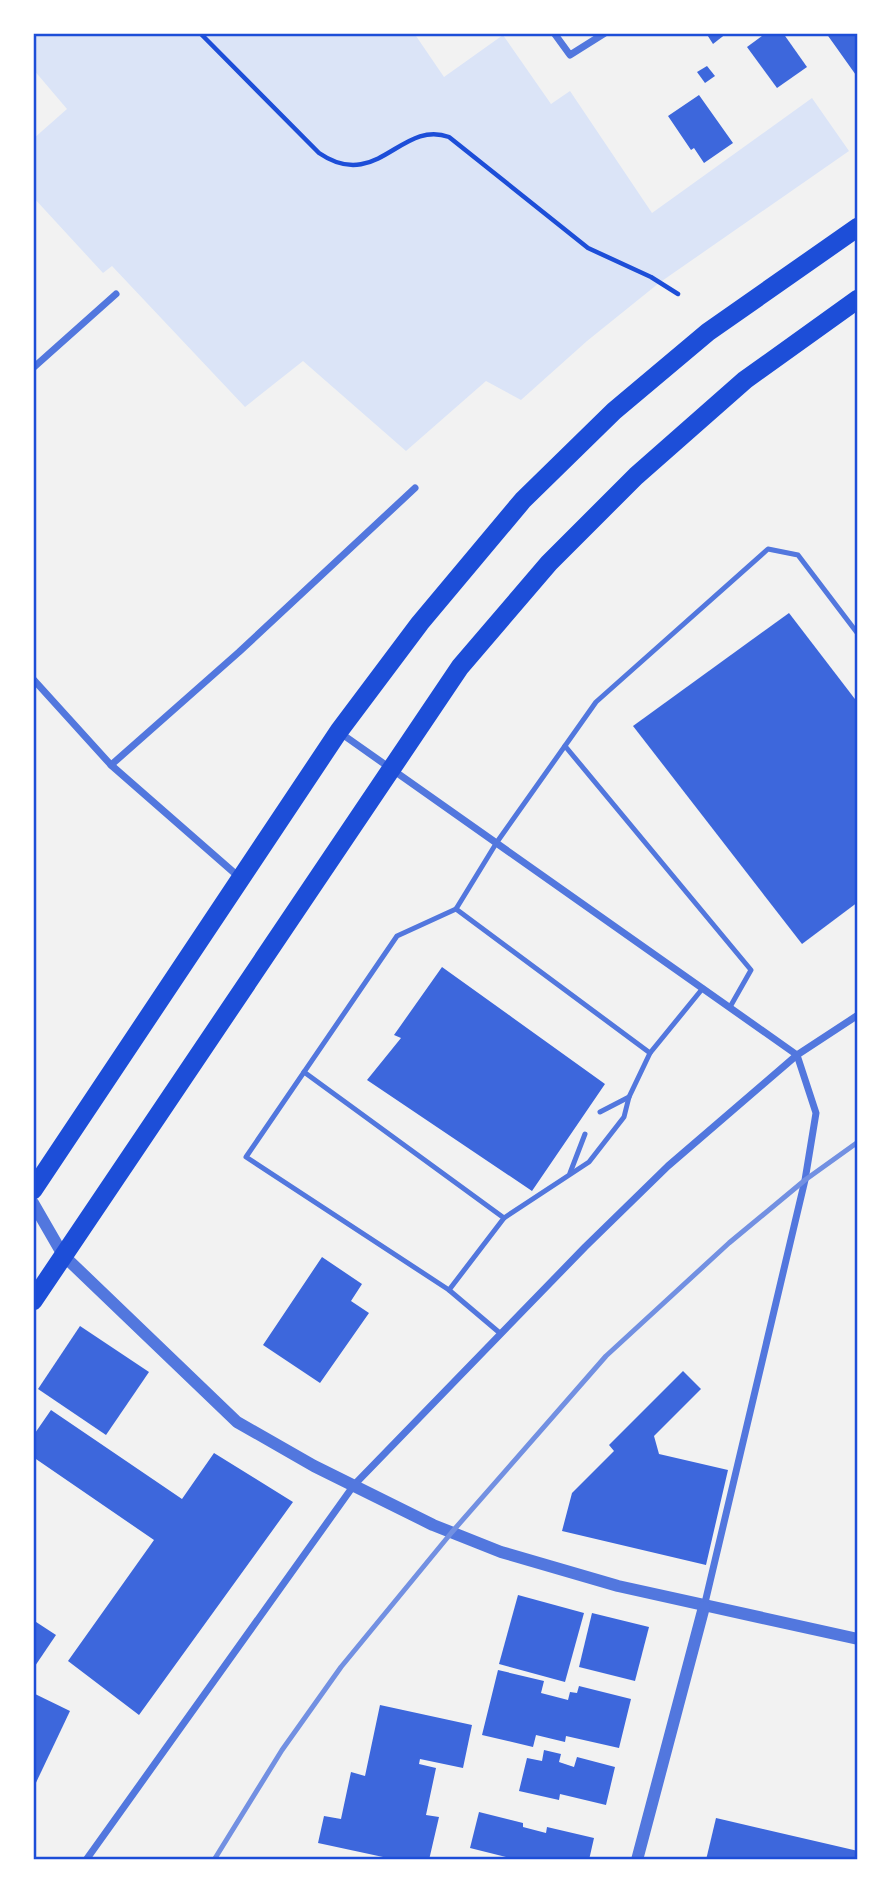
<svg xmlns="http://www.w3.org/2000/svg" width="891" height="1893" font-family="Literata,serif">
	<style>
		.green { fill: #dbe4f7 }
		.building { fill: #3d67dc }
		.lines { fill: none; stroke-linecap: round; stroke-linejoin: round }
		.path { stroke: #1d4ed8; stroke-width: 4.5 }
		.service { stroke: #5277de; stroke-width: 5 }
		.minor { stroke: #5277de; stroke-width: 7 }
		.tertiary { stroke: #5277de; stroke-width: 12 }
		.trunk { stroke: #1d4ed8; stroke-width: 19 }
		.rail { stroke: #7290e2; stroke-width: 5 }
		.neatline { fill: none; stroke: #1d4ed8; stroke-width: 2.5 }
	</style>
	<rect width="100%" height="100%" fill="#f2f2f2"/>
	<polygon class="green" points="33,33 414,33 444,77 503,35 551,104 570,91 652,213 812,98 849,151 659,283 587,341 521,400 486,381 406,451 303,361 245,407 112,266 103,273 33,197 33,139 67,109 33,69"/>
	<g class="building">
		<polygon points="706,33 727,33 713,44"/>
		<polygon points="766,33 783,33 807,67 777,88 747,47"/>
		<polygon points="826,33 858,33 858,78 836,47"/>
		<polygon points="707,66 715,76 705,83 697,72"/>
		<polygon points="699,95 733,143 704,163 694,148 691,150 668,116"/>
		<polygon points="789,613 858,703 858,902 802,944 633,726"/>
		<polygon points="442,967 605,1084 532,1191 367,1080 401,1038 394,1035"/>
		<polygon points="322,1257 362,1284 351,1301 369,1313 320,1383 263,1345"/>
		<polygon points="80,1326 149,1372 106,1435 38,1389"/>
		<polygon points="683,1371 701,1389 654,1436 659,1454 728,1470 706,1565 562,1531 572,1493 614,1451 609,1445"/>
		<polygon points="51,1410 182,1499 214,1453 293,1502 139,1715 68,1661 154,1540 33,1457 33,1436"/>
		<polygon points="518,1595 584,1613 565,1682 499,1664"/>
		<polygon points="592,1613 649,1627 635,1681 579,1667"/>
		<polygon points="33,1620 56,1635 33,1669"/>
		<polygon points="498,1670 544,1681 541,1693 568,1700 570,1692 577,1693 579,1686 631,1699 619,1748 566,1736 565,1742 536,1735 533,1747 482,1735"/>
		<polygon points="33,1693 70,1711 33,1789"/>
		<polygon points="380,1705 472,1725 463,1768 420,1759 419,1764 436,1768 426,1815 439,1817 429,1860 397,1860 318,1843 324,1816 341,1819 351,1772 365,1776"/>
		<polygon points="544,1750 561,1754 559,1762 574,1767 577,1757 615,1767 606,1805 560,1794 559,1800 519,1791 527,1758 542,1761"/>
		<polygon points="479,1812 523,1823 523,1827 546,1833 547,1827 594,1838 589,1860 518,1860 470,1848"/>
		<polygon points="716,1818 858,1851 858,1860 706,1860"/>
	</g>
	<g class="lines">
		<path class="path" d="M 200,33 L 319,153 C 377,193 401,119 449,137 L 588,248 L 651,277 L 678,294"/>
		<g class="service">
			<polyline points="565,746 751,970 730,1007"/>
			<polyline points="456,909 650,1053 703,988"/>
			<polyline points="304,1072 504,1218 449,1290"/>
			<polyline points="600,1112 629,1097"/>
			<polyline points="570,1173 585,1134"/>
			<polyline points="504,1218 589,1162 624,1117 629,1097 650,1053"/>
			<polyline points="501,1334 449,1290 246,1157 397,936 456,909 497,842 596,702 768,549 798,555 858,634"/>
		</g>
		<g class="minor">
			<polyline points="554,33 570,55 605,33"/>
			<polyline points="33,368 116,294"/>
			<polyline points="33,679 111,765 239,877"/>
			<polyline points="339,732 797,1055 816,1113 805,1180 704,1607"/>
			<polyline points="111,765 239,652 415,488"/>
			<polyline points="86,1860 354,1485 585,1247 668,1166 797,1055 858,1015"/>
		</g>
		<g class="tertiary">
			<polyline points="33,1203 63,1255 237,1422 314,1466 433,1525 501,1552 618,1586 858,1639"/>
			<polyline points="637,1860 704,1607"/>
		</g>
		<g class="trunk">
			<polyline points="33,1190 339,731 420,623 523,500 614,411 708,332 858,227"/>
			<polyline points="33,1301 460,667 549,563 636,476 745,380 858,299"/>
		</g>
		<polyline class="rail" points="214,1860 282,1750 341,1667 452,1532 606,1356 729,1243 805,1180 858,1142"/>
	</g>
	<rect width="891" height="1893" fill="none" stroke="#ffffff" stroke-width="70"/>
	<rect x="35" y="35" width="821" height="1823" class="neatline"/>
</svg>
